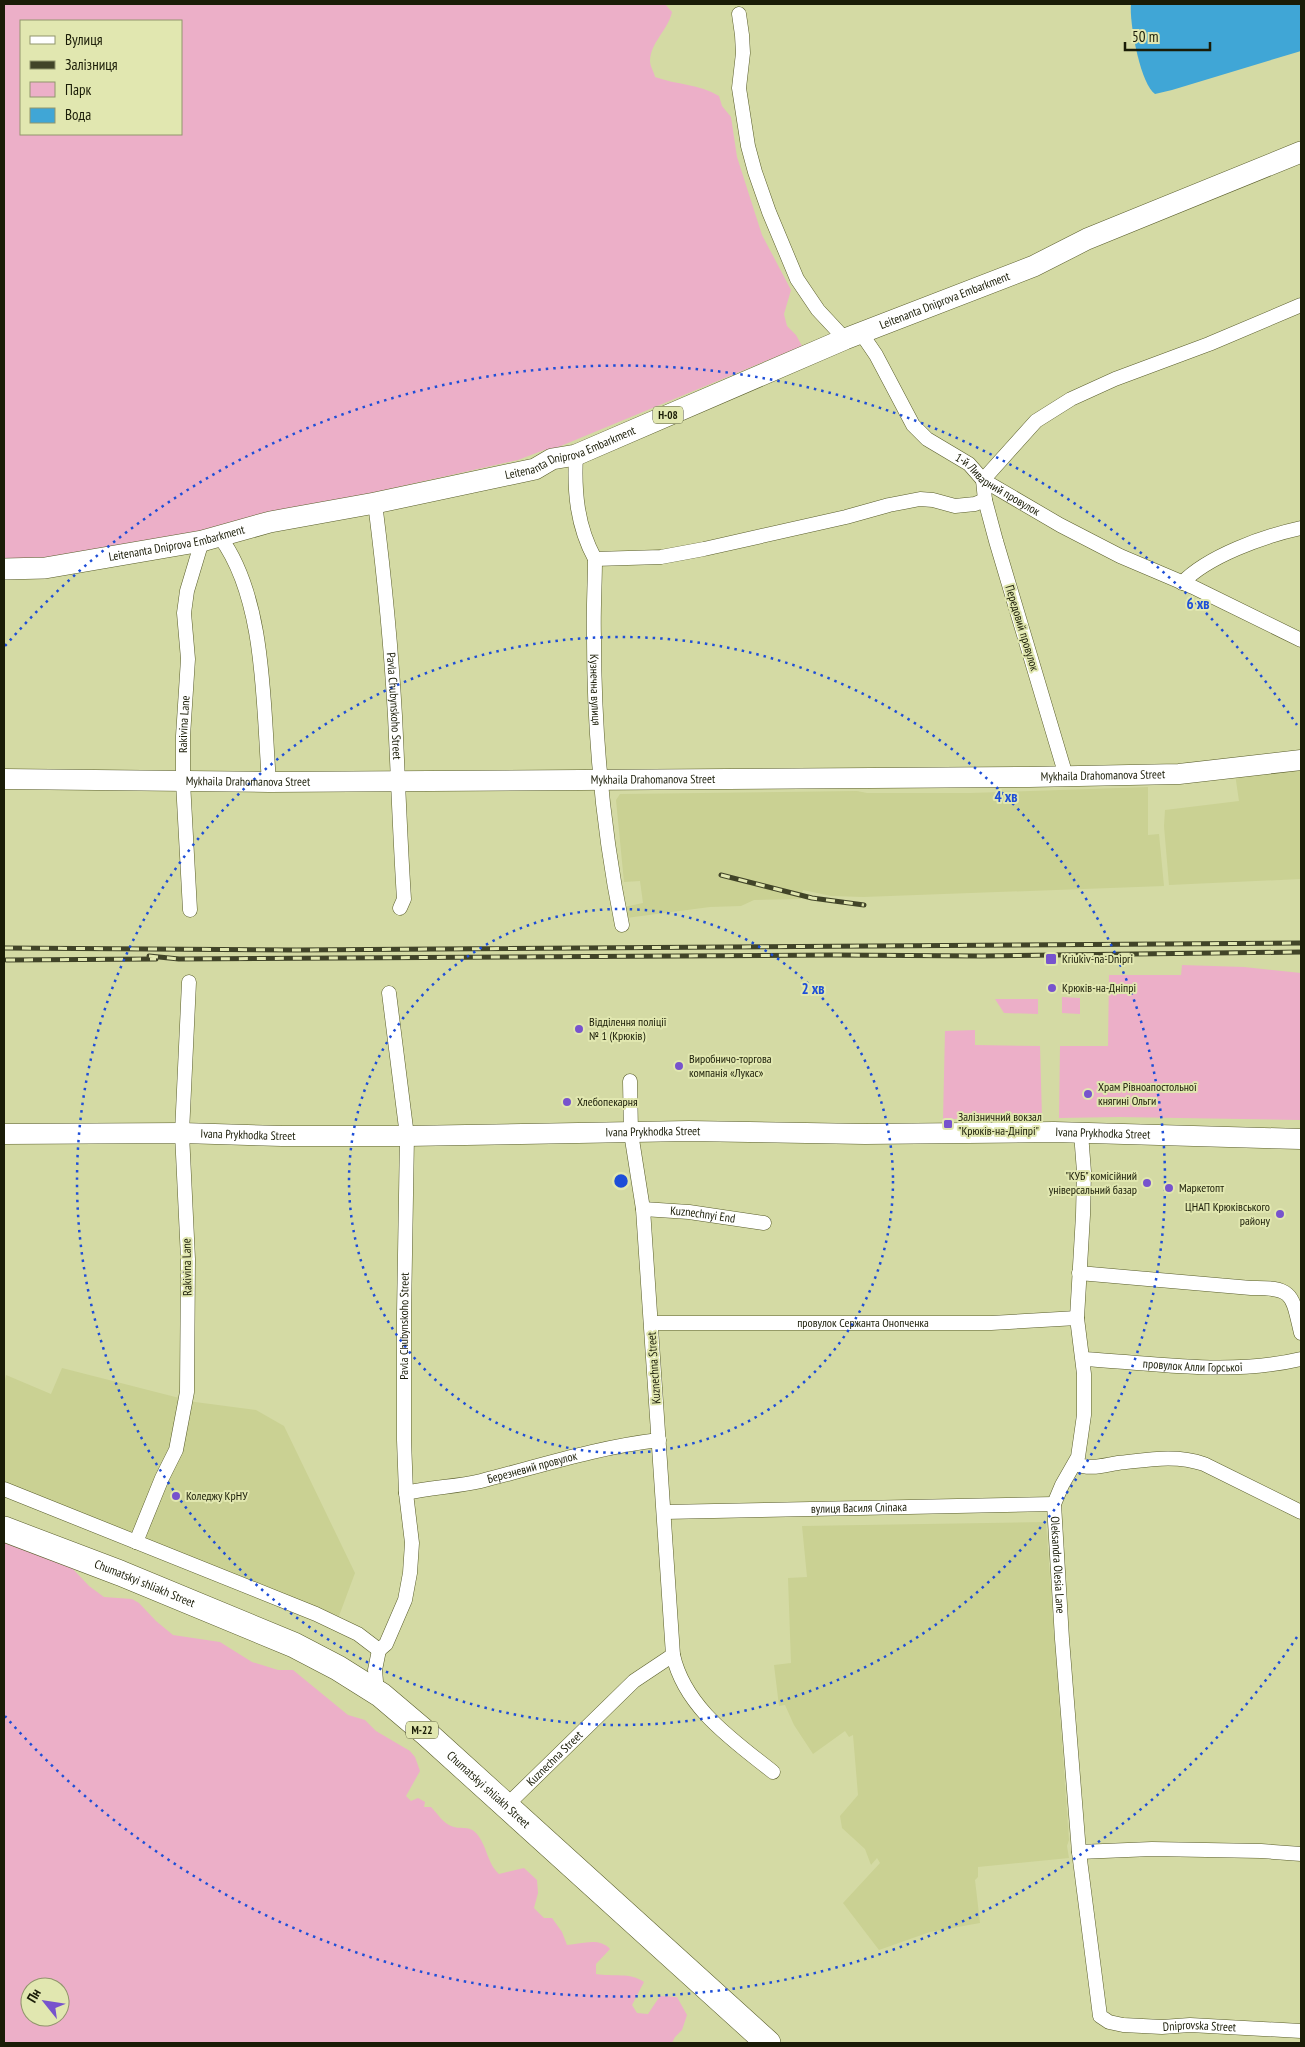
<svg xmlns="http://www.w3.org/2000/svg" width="1305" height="2047" font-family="'PT Sans Narrow',sans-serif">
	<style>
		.built { fill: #cad193 }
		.green { fill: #ecafc8; fill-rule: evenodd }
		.water { fill: #40a6d6 }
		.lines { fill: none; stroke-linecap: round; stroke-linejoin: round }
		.street-casing { stroke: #595d2b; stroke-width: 15 }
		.secondary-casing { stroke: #595d2b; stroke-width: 21 }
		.primary-casing { stroke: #595d2b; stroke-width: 22 }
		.highway-casing { stroke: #595d2b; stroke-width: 26 }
		.street { stroke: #fff; stroke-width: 14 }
		.secondary { stroke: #fff; stroke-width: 20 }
		.primary { stroke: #fff; stroke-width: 21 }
		.highway { stroke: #fff; stroke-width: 25 }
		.rail-casing { stroke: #414428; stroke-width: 5 }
		.rail { stroke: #e1e7b0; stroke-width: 3; stroke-dasharray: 9; stroke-linecap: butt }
		.ring { fill: none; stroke: #1d4ed8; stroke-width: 2.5; stroke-dasharray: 2.5 5 }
		.poi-dot { fill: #7753cd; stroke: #e1e7b0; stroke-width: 2 }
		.labels { text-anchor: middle; stroke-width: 4; stroke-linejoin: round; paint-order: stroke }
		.shield { fill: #e1e7b0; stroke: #56593a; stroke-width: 1 }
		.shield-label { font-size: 11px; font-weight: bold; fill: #1a1c07 }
		.street-label { font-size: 12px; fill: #1a1c07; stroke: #e1e7b0 }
		.poi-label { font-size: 12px; fill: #1a1c07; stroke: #e1e7b0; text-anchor: start }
		.centre { fill: #1d4ed8; stroke: #e1e7b0; stroke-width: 2.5 }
		.ring-label { font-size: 15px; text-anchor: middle; font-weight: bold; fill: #1d4ed8; stroke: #e1e7b0; stroke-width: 4; stroke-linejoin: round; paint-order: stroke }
	</style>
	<rect width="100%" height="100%" fill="#d4daa4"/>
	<g class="built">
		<polygon points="1301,766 1301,879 1169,885 1164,826 1165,810 1239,801 1235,774"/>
		<polygon points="1148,787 1148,835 1159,834 1164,886 863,897 831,896 803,890 801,899 754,900 741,906 710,907 626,918 624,907 643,903 640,881 624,882 616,800 620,794 857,791 867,793 970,793"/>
		<polygon points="62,1368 195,1402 256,1410 284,1426 355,1573 339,1616 4,1485 4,1380 5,1380 6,1375 51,1394"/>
		<polygon points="1046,1522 1069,1840 1067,1846 1069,1858 978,1867 978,1877 975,1880 980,1923 930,1932 879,1950 843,1903 880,1863 877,1858 871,1865 865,1849 842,1828 840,1816 858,1795 853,1735 849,1737 845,1731 813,1754 794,1725 785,1705 779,1706 774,1665 791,1663 788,1578 807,1577 802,1526"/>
	</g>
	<g class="green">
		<path d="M 4,4 L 665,4 L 672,12 C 668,30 650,43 650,61 C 650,66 654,72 655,77 C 677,85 699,84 719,96 L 722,106 L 731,117 L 737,157 L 762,235 L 791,290 L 784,314 L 787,326 L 796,335 L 802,346 L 556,448 L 544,450 L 518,460 L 122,549 L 4,563 ZM 21,21 L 181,21 L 181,134 L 21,134 Z"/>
		<polygon points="1182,965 1244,967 1301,973 1301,1120 1119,1117 1059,1118 1060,1046 1108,1046 1109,975 1181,975"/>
		<polygon points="1062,997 1080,998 1080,1014 1062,1013"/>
		<polygon points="995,999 1038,999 1038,1014 1004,1013"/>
		<polygon points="975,1030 975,1045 1040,1046 1042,1119 943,1119 945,1031"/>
		<path d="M 4,1542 L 72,1568 L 89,1586 L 104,1597 L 132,1599 L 139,1603 L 156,1621 L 173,1635 L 220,1642 L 252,1662 L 278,1670 L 293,1670 L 348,1715 L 365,1720 L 376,1731 L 410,1751 L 415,1757 L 420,1771 L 406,1796 L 411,1801 L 418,1798 L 425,1802 L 424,1807 L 431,1807 C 437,1813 443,1823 451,1826 C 459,1830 469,1825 476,1833 C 487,1845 487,1863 499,1874 L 524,1868 L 537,1880 L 538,1893 L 534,1908 L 544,1918 L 552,1918 L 562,1932 L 567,1945 C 582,1944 599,1937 610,1949 L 596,1964 L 596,1974 C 613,1977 630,1972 644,1982 L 632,2005 L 637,2013 L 648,2014 L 660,1996 L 677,1997 L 687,2015 L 682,2030 L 675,2037 L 672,2043 L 4,2043 ZM 30,1987 L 60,1987 L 60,2017 L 30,2017 Z"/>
	</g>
	<path class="water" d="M 1131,4 L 1301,4 L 1301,51 L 1172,90 L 1155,94 C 1140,84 1129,21 1131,4 Z"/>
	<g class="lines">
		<g class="street-casing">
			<g id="street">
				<polyline points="739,14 742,35 743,53 739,88 748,146 755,172 769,212 797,279 818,310 845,339"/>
				<path id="s1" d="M 861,333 L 876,355 L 913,425 L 927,439 L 969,464 L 983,480 L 1060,525 L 1120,556 L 1193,587 L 1301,640"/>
				<path id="s2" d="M 576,455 C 574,492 577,526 595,559 C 595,585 593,612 594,638 C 594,734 603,831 622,925"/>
				<path id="s3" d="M 375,503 C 384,574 391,645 395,716 C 398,777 400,838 404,899 L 400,908"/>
				<path d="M 220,537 C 266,599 263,707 269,782"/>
				<polyline points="595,559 661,557 704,549 846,517 889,505 920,499 933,500 955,506 975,504 985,500"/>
				<path d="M 1182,583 C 1208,556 1264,536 1301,528"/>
				<polyline points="1066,776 996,541 985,500 983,480 1036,421 1071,399 1115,379 1209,344 1301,305"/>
				<path id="s4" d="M 190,910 L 183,782 L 183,736 L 188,659 L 184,613 L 187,591 L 202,541"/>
				<path id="s5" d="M 1081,1133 L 1084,1172 L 1083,1215 L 1077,1318 L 1084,1374 L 1084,1415 L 1078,1457 L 1062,1485 L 1054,1504 L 1062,1639 L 1079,1852 L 1100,2016 L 1109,2022 L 1123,2025 L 1162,2027 L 1190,2025 L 1301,2031"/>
				<path id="s6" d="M 643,1209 L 689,1212 L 764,1223"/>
				<path d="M 1079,1273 L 1251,1288 C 1294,1287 1292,1295 1301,1333"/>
				<path id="s7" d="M 651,1323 L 991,1323 L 1077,1318"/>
				<path id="s8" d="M 1083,1359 C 1156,1363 1229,1376 1301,1359"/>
				<path d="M 1076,1464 C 1090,1470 1104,1465 1118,1463 C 1147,1460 1175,1454 1204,1464 L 1301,1512"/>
				<polyline points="4,1489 316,1614 358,1634 379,1650"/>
				<path id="s9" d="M 406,1493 C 431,1487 456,1487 481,1481 C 540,1466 598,1447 659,1440"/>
				<path id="s10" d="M 664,1512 L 1054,1504"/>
				<polyline points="136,1542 162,1478 176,1450 187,1392 188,1259 182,1133 189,982"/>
				<path id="s11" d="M 379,1650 L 386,1644 L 405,1600 L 410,1573 L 412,1543 L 406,1493 L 404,1440 L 404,1314 L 407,1136 L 389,993"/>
				<path d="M 673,1655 C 685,1708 733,1740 773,1772"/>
				<polyline points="377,1693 375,1670 379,1650"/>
				<path id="s12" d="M 506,1806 L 634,1681 L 673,1655 L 643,1209 L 631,1133 L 630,1081"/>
				<polyline points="1079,1852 1152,1849 1261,1851 1301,1854"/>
			</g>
		</g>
		<g class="secondary-casing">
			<g id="secondary">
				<path id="s13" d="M 4,779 L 269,782 L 1029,777 L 1179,774 L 1301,760"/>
				<path id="s14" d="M 4,1134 L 182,1133 L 282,1136 L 407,1136 L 689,1131 L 865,1134 L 1054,1132 L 1301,1139"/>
			</g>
		</g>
		<g class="primary-casing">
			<g id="primary">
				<path id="s15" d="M 4,569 L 45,568 L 202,541 L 270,522 L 375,503 L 535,469 L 552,459 L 576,455 L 845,339 L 1034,266 L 1087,239 L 1301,152"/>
			</g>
		</g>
		<g class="highway-casing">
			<g id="highway">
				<path id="s16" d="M 4,1529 L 120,1573 L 294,1645 L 338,1668 L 381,1695 L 427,1734 L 768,2043"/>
			</g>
		</g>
		<use href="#street" class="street"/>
		<use href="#secondary" class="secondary"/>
		<use href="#primary" class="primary"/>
		<use href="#highway" class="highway"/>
		<g class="rail-casing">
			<g id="rail">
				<polyline points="721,875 812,898 864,905"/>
				<polyline points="4,948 296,950 1301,943"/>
				<polyline points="149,956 179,959 834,955 981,956 1301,952"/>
				<polyline points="6,960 156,959"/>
			</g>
		</g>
		<use href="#rail" class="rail"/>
	</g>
	<g class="ring">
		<circle cx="621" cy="1181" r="272"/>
		<circle cx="621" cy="1181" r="544"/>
		<path d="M1297 1637A816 816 0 0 1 5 1716M5 646A816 816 0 0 1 1297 725"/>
	</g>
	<g class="poi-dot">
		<rect x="1045" y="953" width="12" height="12" rx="2.5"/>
		<circle cx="1052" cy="988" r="5"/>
		<circle cx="579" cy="1029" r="5"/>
		<circle cx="679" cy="1066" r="5"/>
		<circle cx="1088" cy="1094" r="5"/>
		<circle cx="567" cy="1102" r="5"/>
		<rect x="943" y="1119" width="10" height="10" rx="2.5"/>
		<circle cx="1147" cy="1183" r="5"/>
		<circle cx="1169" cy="1188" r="5"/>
		<circle cx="1280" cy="1214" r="5"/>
		<circle cx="176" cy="1496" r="5"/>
	</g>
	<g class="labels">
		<g class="shield">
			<rect x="653" y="406.5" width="30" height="17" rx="4"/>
			<rect x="406" y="1721.5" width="32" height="17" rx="4"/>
		</g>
		<g class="shield-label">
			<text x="668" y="419">Н-08</text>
			<text x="422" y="1734">М-22</text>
		</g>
		<g class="street-label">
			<text dy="4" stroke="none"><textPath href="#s15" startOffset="985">Leitenanta Dniprova Embarkment</textPath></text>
			<text dy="4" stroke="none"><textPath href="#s15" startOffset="580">Leitenanta Dniprova Embarkment</textPath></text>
			<text dy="4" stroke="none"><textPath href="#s1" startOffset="210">1-й Ливарний провулок</textPath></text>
			<text dy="4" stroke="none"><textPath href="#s15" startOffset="175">Leitenanta Dniprova Embarkment</textPath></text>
			<text transform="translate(1022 628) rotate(73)" y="4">Передовий провулок</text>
			<text dy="4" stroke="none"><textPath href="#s2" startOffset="238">Кузнечна вулиця</textPath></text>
			<text dy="4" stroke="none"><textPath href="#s3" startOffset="204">Pavla Chubynskoho Street</textPath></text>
			<text dy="4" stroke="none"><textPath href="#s4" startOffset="186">Rakivina Lane</textPath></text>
			<text dy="4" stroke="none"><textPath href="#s13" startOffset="1099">Mykhaila Drahomanova Street</textPath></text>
			<text dy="4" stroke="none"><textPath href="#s13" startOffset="649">Mykhaila Drahomanova Street</textPath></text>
			<text dy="4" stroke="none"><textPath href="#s13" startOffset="244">Mykhaila Drahomanova Street</textPath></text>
			<text dy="4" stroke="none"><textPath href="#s14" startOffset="649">Ivana Prykhodka Street</textPath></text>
			<text dy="4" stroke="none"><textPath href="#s14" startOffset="1099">Ivana Prykhodka Street</textPath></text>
			<text dy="4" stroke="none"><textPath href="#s14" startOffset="244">Ivana Prykhodka Street</textPath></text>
			<text dy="4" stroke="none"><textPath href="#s6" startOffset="60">Kuznechnyi End</textPath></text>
			<text transform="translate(187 1267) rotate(-91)" y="4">Rakivina Lane</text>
			<text dy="4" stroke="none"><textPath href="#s7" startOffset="212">провулок Сержанта Онопченка</textPath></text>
			<text dy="4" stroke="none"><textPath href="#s11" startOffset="332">Pavla Chubynskoho Street</textPath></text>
			<text dy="4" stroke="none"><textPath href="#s8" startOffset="110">провулок Алли Горської</textPath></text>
			<text transform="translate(654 1368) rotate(-94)" y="4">Kuznechna Street</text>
			<text dy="4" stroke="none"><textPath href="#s9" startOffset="129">Березневий провулок</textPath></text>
			<text dy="4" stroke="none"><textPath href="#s10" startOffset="195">вулиця Василя Сліпака</textPath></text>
			<text dy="4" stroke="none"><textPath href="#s5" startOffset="439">Oleksandra Olesia Lane</textPath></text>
			<text dy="4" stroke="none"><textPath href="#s16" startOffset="151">Chumatskyi shliakh Street</textPath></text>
			<text dy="4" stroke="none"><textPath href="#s12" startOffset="68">Kuznechna Street</textPath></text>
			<text dy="4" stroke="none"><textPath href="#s16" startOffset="556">Chumatskyi shliakh Street</textPath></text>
			<text dy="4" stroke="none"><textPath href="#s5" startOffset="994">Dniprovska Street</textPath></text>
		</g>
		<g class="poi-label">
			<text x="1062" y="963">Kriukiv-na-Dnipri</text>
			<text x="1062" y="992">Крюків-на-Дніпрі</text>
			<text x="589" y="1026">Відділення поліції<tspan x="589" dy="14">№ 1 (Крюків)</tspan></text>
			<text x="689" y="1063">Виробничо-торгова<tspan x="689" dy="14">компанія «Лукас»</tspan></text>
			<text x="1098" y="1091">Храм Рівноапостольної<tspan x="1098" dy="14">княгині Ольги</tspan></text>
			<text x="577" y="1106">Хлебопекарня</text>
			<text x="958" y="1121">Залізничний вокзал<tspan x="958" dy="14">"Крюкiв-на-Днiпрi"</tspan></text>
			<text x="1137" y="1180" text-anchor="end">"КУБ" комісійний<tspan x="1137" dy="14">універсальний базар</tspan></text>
			<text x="1179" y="1192">Маркетопт</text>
			<text x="1270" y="1211" text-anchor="end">ЦНАП Крюківського<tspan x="1270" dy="14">району</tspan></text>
			<text x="186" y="1500">Коледжу КрНУ</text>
		</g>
	</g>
	<circle cx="621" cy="1181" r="8" class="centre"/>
	<g class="ring-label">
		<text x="1198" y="609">6 хв</text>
		<text x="1006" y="802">4 хв</text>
		<text x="813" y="994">2 хв</text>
	</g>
	<rect width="1305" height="2047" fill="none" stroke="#1a1c07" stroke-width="10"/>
	<rect x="20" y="20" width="162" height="115" fill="#e1e7b0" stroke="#91966c"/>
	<rect x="30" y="36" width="25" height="8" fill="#ffffff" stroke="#91966c"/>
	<text x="65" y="45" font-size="15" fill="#1a1c07">Вулиця</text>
	<rect x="30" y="61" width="25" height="8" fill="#414428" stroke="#91966c"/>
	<text x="65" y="70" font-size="15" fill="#1a1c07">Залізниця</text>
	<rect x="30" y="82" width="25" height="15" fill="#ecafc8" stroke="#91966c"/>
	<text x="65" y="95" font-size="15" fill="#1a1c07">Парк</text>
	<rect x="30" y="108" width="25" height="15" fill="#40a6d6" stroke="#91966c"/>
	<text x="65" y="120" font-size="15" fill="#1a1c07">Вода</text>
	<g transform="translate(45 2002) rotate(300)"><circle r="24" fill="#e1e7b0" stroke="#91966c"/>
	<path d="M0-4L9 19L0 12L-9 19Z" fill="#7753cd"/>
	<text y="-8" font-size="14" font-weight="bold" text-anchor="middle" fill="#1a1c07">Пн</text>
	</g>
	<path d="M1125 42v8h85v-8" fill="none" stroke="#1a1c07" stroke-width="2.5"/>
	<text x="1132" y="42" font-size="15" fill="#1a1c07" stroke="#e1e7b0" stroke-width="4" paint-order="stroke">50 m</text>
</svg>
